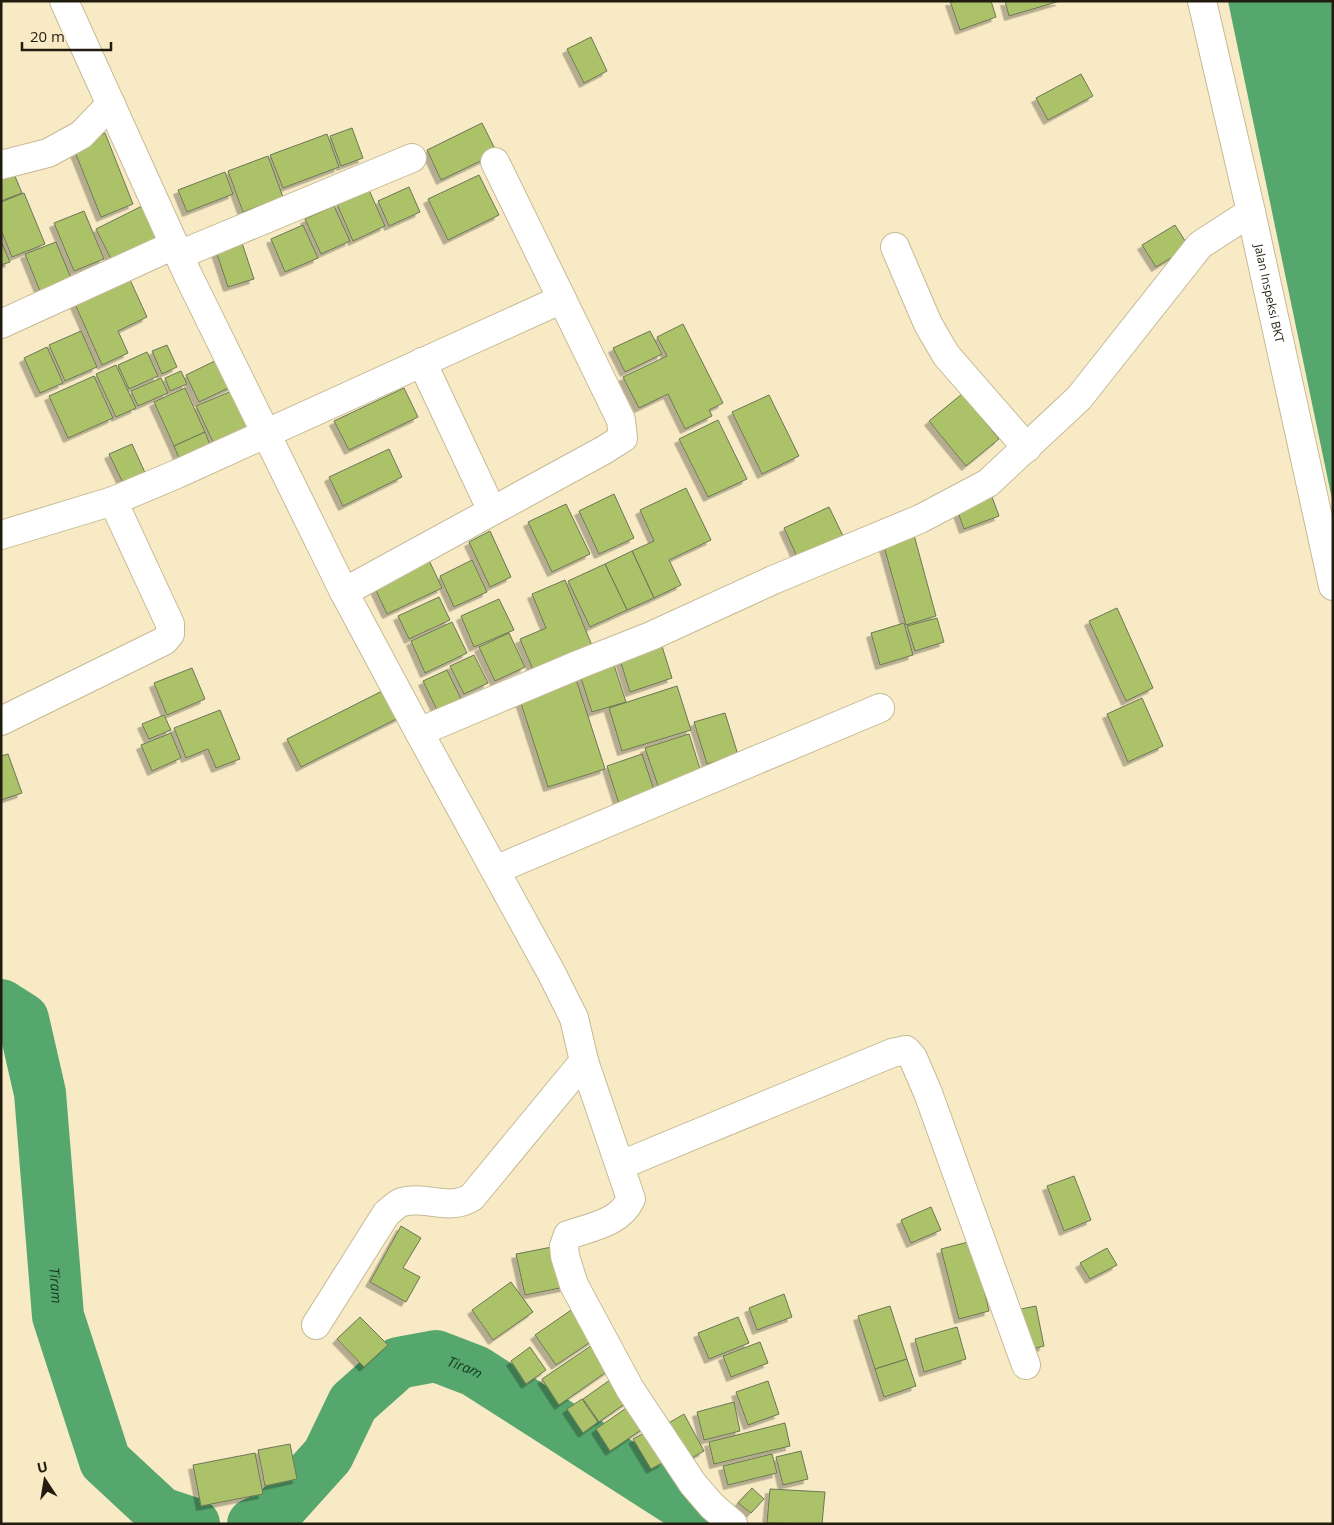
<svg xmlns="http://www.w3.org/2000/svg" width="1334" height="1525" font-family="'Open Sans',sans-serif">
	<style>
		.water { fill: #55a76d }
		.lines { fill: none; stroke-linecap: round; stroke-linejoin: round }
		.river { stroke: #55a76d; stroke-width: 52 }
		.building { fill: #abc269; stroke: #6c7655; filter: url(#shadow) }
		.minor-casing { stroke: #c6ba96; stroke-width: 30 }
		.tertiary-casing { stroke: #c6ba96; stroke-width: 30 }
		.minor { stroke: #fff; stroke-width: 28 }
		.tertiary { stroke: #fff; stroke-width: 28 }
		.labels { text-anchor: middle; stroke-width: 4.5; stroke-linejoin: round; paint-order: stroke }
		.street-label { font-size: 12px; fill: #211c0f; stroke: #f7eac5 }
		.water-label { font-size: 14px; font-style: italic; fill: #153820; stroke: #f7eac5 }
	</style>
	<defs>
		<filter id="shadow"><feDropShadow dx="-4.5" dy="4.5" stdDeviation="0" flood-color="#0004"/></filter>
	</defs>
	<rect width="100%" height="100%" fill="#f7eac5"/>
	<polygon class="water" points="1228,1 1333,1 1333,504"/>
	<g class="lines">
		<g class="river">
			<path id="s1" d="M 1,1005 L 23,1019 L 40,1093 L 58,1316 L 105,1461 L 161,1513 L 194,1524"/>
			<path id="s2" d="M 253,1524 L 275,1514 L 328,1455 L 353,1403 L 398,1363 L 436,1356 L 475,1371 L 706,1519 L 710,1524"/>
		</g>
	</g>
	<g class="building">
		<polygon points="950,1 991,1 996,17 960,30"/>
		<polygon points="1005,1 1060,1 1009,16"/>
		<polygon points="591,37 607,71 584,83 567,49"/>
		<polygon points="1081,74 1093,96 1048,120 1036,98"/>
		<polygon points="482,123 497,153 441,180 427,150"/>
		<polygon points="352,128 363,158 341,166 330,136"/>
		<polygon points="105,133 133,204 101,217 73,147"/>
		<polygon points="327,134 339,167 283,188 270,155"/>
		<polygon points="268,156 283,197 243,212 228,171"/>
		<polygon points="12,169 22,193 1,201 1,174"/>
		<polygon points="225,172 233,194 187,212 178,190"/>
		<polygon points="479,175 499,215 448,240 428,199"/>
		<polygon points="409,187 420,212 389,226 378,201"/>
		<polygon points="369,190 385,226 353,241 337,204"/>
		<polygon points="24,193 45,244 12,257 1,230 1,202"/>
		<polygon points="144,205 162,241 114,265 96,229"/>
		<polygon points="334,206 350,241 321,254 305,219"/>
		<polygon points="84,211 104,259 74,271 54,223"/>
		<polygon points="303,225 318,258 285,272 271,239"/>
		<polygon points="1175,225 1189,247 1156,267 1142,245"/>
		<polygon points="240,237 254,279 228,287 214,245"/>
		<polygon points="1,241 10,262 1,265"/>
		<polygon points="56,242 71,278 40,291 25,254"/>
		<polygon points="126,271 147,317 118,331 128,353 102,365 71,295"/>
		<polygon points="683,324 723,403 709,410 712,416 685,429 668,394 639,408 623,377 667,356 657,337"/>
		<polygon points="81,331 97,367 65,381 49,345"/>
		<polygon points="650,331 662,354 625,372 613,348"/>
		<polygon points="167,345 177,367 162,374 152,351"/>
		<polygon points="47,347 63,383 40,393 24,358"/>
		<polygon points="147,352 158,376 129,389 118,365"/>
		<polygon points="223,357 237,384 199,402 186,375"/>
		<polygon points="116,365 136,408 116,417 96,374"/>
		<polygon points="181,371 187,384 170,391 165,378"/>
		<polygon points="94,376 113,418 68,438 49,396"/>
		<polygon points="161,378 168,393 138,406 131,391"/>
		<polygon points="185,388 205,432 174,446 154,402"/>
		<polygon points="239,388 256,425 214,444 196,406"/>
		<polygon points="404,388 418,417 349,450 334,421"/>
		<polygon points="962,394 999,439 966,466 929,421"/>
		<polygon points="769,395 799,456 762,474 732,412"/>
		<polygon points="718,420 747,479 708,497 679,439"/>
		<polygon points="205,432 212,450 181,463 174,446"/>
		<polygon points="132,444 147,477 125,487 109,454"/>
		<polygon points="389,449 402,477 343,506 329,477"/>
		<polygon points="686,488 711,540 669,560 681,585 654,598 632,551 654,541 640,510"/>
		<polygon points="614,494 634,538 599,554 579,511"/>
		<polygon points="991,494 999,516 964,529 956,507"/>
		<polygon points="566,504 590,554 552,572 528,522"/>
		<polygon points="829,507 844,538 798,559 784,528"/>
		<polygon points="490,531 511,577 490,587 469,542"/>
		<polygon points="914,535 936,616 906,625 883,543"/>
		<polygon points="632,551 654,598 627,610 605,564"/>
		<polygon points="427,556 442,588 387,614 372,582"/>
		<polygon points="472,560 487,592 454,607 440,576"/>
		<polygon points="605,564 627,610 590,627 568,581"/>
		<polygon points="565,580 593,648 534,672 520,639 546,628 532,594"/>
		<polygon points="439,597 450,620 409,639 398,616"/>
		<polygon points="499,599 514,630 474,647 461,616"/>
		<polygon points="1117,608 1153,688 1126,701 1089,621"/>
		<polygon points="937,618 944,642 915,651 907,626"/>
		<polygon points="452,622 467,653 425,673 411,641"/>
		<polygon points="904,623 913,655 880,665 871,633"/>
		<polygon points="509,633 525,667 495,681 479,647"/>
		<polygon points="660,640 672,678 630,692 618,653"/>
		<polygon points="474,655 488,683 464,694 450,666"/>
		<polygon points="612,659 626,702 592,712 578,669"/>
		<polygon points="192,668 205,699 167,715 154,683"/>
		<polygon points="447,670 461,699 437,710 423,681"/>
		<polygon points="576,679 605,769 548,787 519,697"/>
		<polygon points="392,686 406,714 301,767 287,739"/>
		<polygon points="677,686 691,730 622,751 609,708"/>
		<polygon points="1142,698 1163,746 1128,762 1107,714"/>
		<polygon points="220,710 240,759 216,768 208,749 186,758 174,728"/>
		<polygon points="725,713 738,755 707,764 694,722"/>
		<polygon points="164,715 171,730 149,739 142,724"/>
		<polygon points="171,733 181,758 152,771 141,745"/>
		<polygon points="689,734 702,775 659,789 645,748"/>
		<polygon points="8,754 22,793 1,800 1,756"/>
		<polygon points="642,754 656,796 620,807 607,766"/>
		<polygon points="1074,1176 1091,1220 1064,1231 1047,1186"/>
		<polygon points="931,1207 941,1230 911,1243 901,1220"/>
		<polygon points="401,1226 421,1238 403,1268 420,1277 406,1302 370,1282"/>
		<polygon points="972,1241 989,1311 959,1319 941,1249"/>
		<polygon points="557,1246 565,1287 525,1295 516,1254"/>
		<polygon points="1107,1248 1117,1265 1090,1279 1080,1263"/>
		<polygon points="511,1282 533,1312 493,1340 472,1310"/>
		<polygon points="784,1294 792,1317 757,1330 749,1308"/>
		<polygon points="577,1306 598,1337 556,1365 535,1335"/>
		<polygon points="890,1306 907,1359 875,1369 858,1316"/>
		<polygon points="1036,1306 1044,1346 1025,1351 1016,1310"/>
		<polygon points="360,1317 388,1345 364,1367 337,1339"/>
		<polygon points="738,1317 749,1343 709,1359 698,1333"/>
		<polygon points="957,1327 966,1359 924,1372 915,1339"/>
		<polygon points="598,1341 615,1366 559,1405 542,1379"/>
		<polygon points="760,1342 768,1363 731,1377 723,1356"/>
		<polygon points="530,1347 546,1370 526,1384 511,1361"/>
		<polygon points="907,1359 916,1386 884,1397 875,1369"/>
		<polygon points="617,1375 633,1398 599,1422 583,1399"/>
		<polygon points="768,1381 779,1414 748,1425 736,1392"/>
		<polygon points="582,1399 598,1422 583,1433 567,1409"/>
		<polygon points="734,1402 740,1431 704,1440 697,1412"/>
		<polygon points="632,1404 647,1426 610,1451 596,1429"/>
		<polygon points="684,1414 704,1451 681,1464 660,1428"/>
		<polygon points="785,1423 790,1446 714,1464 709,1442"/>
		<polygon points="646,1432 664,1462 651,1469 633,1439"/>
		<polygon points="290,1444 297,1479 265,1486 258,1450"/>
		<polygon points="801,1451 808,1479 783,1485 776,1457"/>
		<polygon points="255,1453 263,1494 201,1506 193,1465"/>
		<polygon points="772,1454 777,1473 728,1485 723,1466"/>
		<polygon points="752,1488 764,1499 751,1513 738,1503"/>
		<polygon points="770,1489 825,1492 822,1524 767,1523"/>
	</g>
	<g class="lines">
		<g class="minor-casing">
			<g id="minor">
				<path d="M 64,1 L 188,275 L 344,592 L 419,732 L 552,974 L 574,1018 L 584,1061 L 631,1199 C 620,1223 591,1227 568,1235 L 564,1246 L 565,1256 L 574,1285 L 630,1389 L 693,1484 L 712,1506 L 733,1524"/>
				<polyline points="1,165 48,153 81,135 111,104"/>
				<polyline points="895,247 928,324 946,355 1027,448"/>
				<polyline points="179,255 412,158"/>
				<polyline points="1,324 174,245"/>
				<polyline points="422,362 492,511"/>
				<polyline points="1,535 113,501"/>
				<polyline points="344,592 604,450 623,438 621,420 495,162"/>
				<polyline points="1,721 164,641 170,634 170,624 113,501 177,474 562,299"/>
				<polyline points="419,732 580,664 651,636 773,580 920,519 988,483 1079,398 1200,245 1251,212"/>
				<polyline points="495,870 880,708"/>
				<polyline points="621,1165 892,1053 906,1050 913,1058 928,1093 1026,1365"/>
				<path d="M 316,1325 L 386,1214 C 391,1210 396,1204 402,1202 C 426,1195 449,1212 472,1197 L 584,1061"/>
			</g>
		</g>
		<g class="tertiary-casing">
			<g id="tertiary">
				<path id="s3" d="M 1202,1 L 1251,212 L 1333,586"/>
			</g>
		</g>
		<use href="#minor" class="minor"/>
		<use href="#tertiary" class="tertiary"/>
	</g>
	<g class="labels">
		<g class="street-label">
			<text dy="4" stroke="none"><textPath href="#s3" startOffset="300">Jalan Inspeksi BKT</textPath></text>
		</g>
		<g class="water-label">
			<text dy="5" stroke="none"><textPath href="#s1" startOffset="295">Tiram</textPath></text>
			<text dy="5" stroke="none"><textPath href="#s2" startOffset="291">Tiram</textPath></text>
		</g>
	</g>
	<rect width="1334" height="1525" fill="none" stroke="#211c0f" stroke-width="5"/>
	<g transform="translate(45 1480) rotate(348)" stroke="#f7eac5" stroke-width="4" paint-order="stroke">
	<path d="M0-4L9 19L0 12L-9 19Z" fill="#211c0f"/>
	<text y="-8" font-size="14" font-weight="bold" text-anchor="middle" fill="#211c0f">U</text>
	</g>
	<path d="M22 42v8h89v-8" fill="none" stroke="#211c0f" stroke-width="2.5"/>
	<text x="30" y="42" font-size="15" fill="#211c0f" stroke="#f7eac5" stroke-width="4" paint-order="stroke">20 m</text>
</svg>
